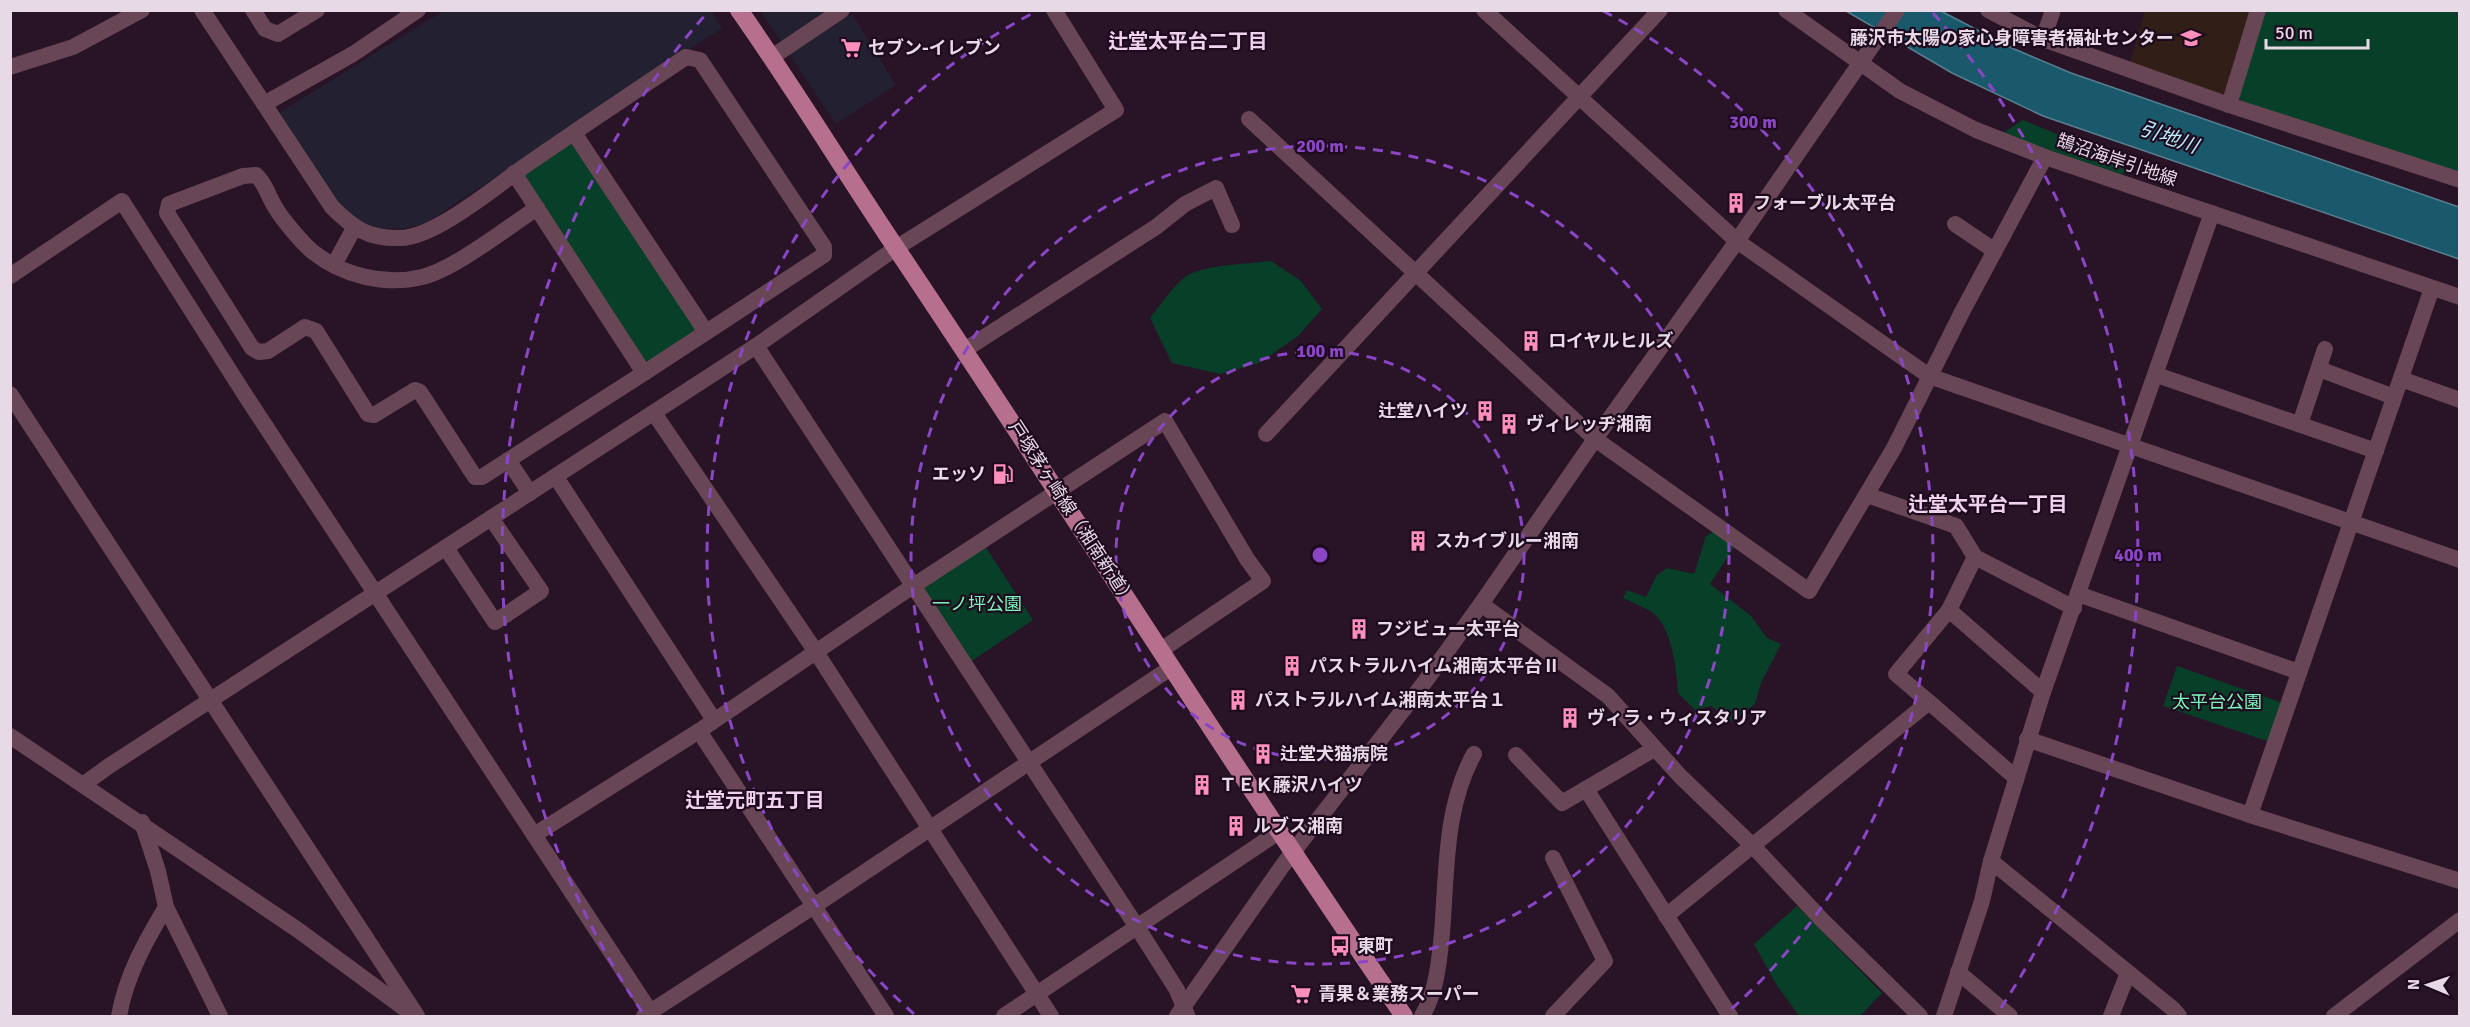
<svg xmlns="http://www.w3.org/2000/svg" width="2470" height="1027" font-family="Signika,'Noto Sans JP',sans-serif">
	<style>
		.commercial { fill: #232131 }
		.education { fill: #301e17 }
		.green { fill: #083f28 }
		.water { fill: #1a596b; stroke: #587f90; stroke-width: 1.5 }
		.lines { fill: none; stroke-linecap: round; stroke-linejoin: round }
		.minor { stroke: #694655; stroke-width: 16 }
		.major { stroke: #b66f8d; stroke-width: 18 }
		.ring { fill: none; stroke: #8b46c5; stroke-width: 3; stroke-dasharray: 10 8 }
		.labels { text-anchor: middle; stroke-width: 4.5; stroke-linejoin: round; paint-order: stroke }
		.poi-label { font-size: 18px; font-weight: bold; fill: #e8d9e7; stroke: #1e0a1e; text-anchor: start }
		.street-label { font-size: 18px; fill: #e8d9e7; stroke: #1e0a1e }
		.park-label { font-size: 18px; fill: #7bf9bb; stroke: #1e0a1e }
		.neighbourhood-label { font-size: 20px; font-weight: bold; fill: #f0d2ee; stroke: #1e0a1e }
		.water-label { font-size: 20px; font-style: italic; fill: #b9ecfe; stroke: #1e0a1e }
		.centre { fill: #8b46c5; stroke: #1e0a1e; stroke-width: 3 }
		.ring-label { font-size: 18px; text-anchor: middle; font-weight: bold; fill: #8b46c5; stroke: #1e0a1e; stroke-width: 4.5; stroke-linejoin: round; paint-order: stroke }
	</style>
	<rect width="100%" height="100%" fill="#281327"/>
	<g class="commercial">
		<polygon points="443,11 711,11 722,28 426,223 402,229 378,228 353,218 335,200 279,113"/>
		<polygon points="760,11 830,11 782,43"/>
		<polygon points="852,14 896,85 836,124 789,54"/>
	</g>
	<polygon class="education" points="2145,11 2253,11 2227,96 2129,65"/>
	<g class="green">
		<polygon points="2263,11 2459,11 2459,176 2241,102 2239,96"/>
		<polygon points="2023,120 2103,153 2129,168 2116,181 1997,137"/>
		<polygon points="574,133 706,332 644,373 514,173"/>
		<path d="M 1271,261 L 1301,281 L 1322,309 L 1298,336 L 1259,363 L 1220,374 L 1172,363 L 1150,318 C 1160,306 1177,279 1192,273 C 1216,264 1246,264 1271,261 Z"/>
		<path d="M 1713,532 L 1734,547 L 1710,584 L 1751,616 L 1767,638 L 1781,644 L 1761,683 L 1755,704 L 1732,722 L 1711,706 L 1695,710 L 1678,693 C 1676,669 1673,630 1653,613 C 1645,607 1632,603 1623,598 L 1627,590 L 1646,597 L 1657,575 L 1667,568 L 1694,574 L 1706,536 Z"/>
		<polygon points="985,546 1033,620 970,662 922,588"/>
		<polygon points="2177,666 2283,703 2270,742 2163,706"/>
		<polygon points="1797,906 1882,993 1860,1016 1799,1016 1776,984 1754,944"/>
	</g>
	<polygon class="water" points="1846,11 1941,11 2012,48 2071,73 2459,207 2459,259 2043,116 1952,73"/>
	<g class="lines">
		<g class="minor">
			<path d="M 202,10 L 332,207 C 353,228 368,239 400,238 C 436,238 501,182 532,161 C 583,126 635,91 686,57 L 700,60 L 824,247 L 824,255 L 644,373 L 514,173"/>
			<polyline points="253,10 265,29 278,34 317,10"/>
			<polyline points="1484,10 1737,241 1929,376 2460,560"/>
			<polyline points="1786,10 1900,91 1976,130 2045,157 2460,297"/>
			<polyline points="1988,10 2043,39 2229,105 2460,180"/>
			<polyline points="2043,39 2053,10"/>
			<polyline points="772,57 842,10"/>
			<polyline points="10,67 73,47 142,10"/>
			<polyline points="264,104 353,54 418,10"/>
			<polyline points="2229,105 2258,10"/>
			<polyline points="1249,119 1595,439 1809,591 1894,448 1962,312 2045,157"/>
			<polyline points="574,133 706,332"/>
			<path d="M 537,208 C 508,227 455,269 422,277 C 386,286 343,276 313,252 C 302,243 282,219 275,207 C 268,196 266,184 256,175 L 243,176 L 169,204 L 167,213 L 252,348 L 259,352 L 268,351 L 305,327 L 316,331 L 368,414 L 374,415 L 415,390 L 420,392 L 475,477 L 482,477 L 644,373"/>
			<polyline points="1955,224 1995,251"/>
			<polyline points="334,265 354,228"/>
			<polyline points="10,276 122,201 247,398 653,1016"/>
			<polyline points="756,346 1137,927 1177,990 1187,1015"/>
			<polyline points="966,349 1156,227 1185,204 1216,188 1232,225"/>
			<polyline points="2319,369 2394,397"/>
			<polyline points="2157,375 2376,451"/>
			<polyline points="2401,379 2460,400"/>
			<polyline points="10,394 417,1016"/>
			<polyline points="654,413 816,652 1051,1016"/>
			<polyline points="2300,424 2325,349"/>
			<polyline points="1266,434 1660,10"/>
			<polyline points="508,460 530,493"/>
			<polyline points="556,477 714,720"/>
			<polyline points="1867,495 1956,526 1975,557 2074,608"/>
			<polyline points="446,548 495,622 541,591 491,518"/>
			<polyline points="2078,594 2299,672"/>
			<polyline points="1481,604 1608,696 1680,776 1753,846 1822,920 1920,1016"/>
			<polyline points="1949,610 2043,692"/>
			<polyline points="1929,702 1896,674 1949,610 1975,557"/>
			<polyline points="699,731 886,1016"/>
			<polyline points="10,736 298,930 408,1011"/>
			<polyline points="2027,739 2250,815 2460,881"/>
			<polyline points="1516,755 1562,803 1654,749"/>
			<polyline points="84,784 109,766 756,346 896,248 1116,110 1054,10"/>
			<polyline points="1586,789 1730,1016"/>
			<polyline points="2250,815 2432,288"/>
			<polyline points="142,822 158,871 166,907 220,1016"/>
			<polyline points="534,835 699,731 913,586 1165,421 1247,559 1263,581 1161,650"/>
			<polyline points="1553,858 1605,961 1553,1016"/>
			<polyline points="1991,861 2173,1009 2179,1016"/>
			<polyline points="1666,916 1929,702 2016,778"/>
			<polyline points="1958,972 2010,1016"/>
			<path d="M 119,1016 C 126,976 145,942 166,907"/>
			<polyline points="644,1016 814,906 1172,667"/>
			<polyline points="1004,1016 1280,831"/>
			<polyline points="1177,1016 1283,865 1424,683 1481,604 1595,439 1737,241 1897,10"/>
			<path d="M 1422,1016 C 1437,991 1439,962 1442,933 C 1447,873 1444,808 1474,754"/>
			<polyline points="1944,1016 1982,901 1991,861 2043,692 2212,213"/>
			<polyline points="2111,1016 2128,973"/>
			<polyline points="2334,1016 2460,920"/>
		</g>
		<path class="major" d="M 739,10 C 794,88 843,169 896,248 C 1067,503 1230,763 1404,1016"/>
	</g>
	<g class="ring">
		<circle cx="1320" cy="555" r="204"/>
		<circle cx="1320" cy="555" r="409"/>
		<path d="M914 1014A613 613 0 0 1 1037 11M1603 11A613 613 0 0 1 1726 1014"/>
		<path d="M642 1012A818 818 0 0 1 707 13M1933 13A818 818 0 0 1 1998 1012"/>
	</g>
	<defs>
		<g id="school-bare" transform="scale(1.62)"><path d="M0-5L7-2L0 1L-7-2ZM-4 1L0 2.5L4 1V4Q0 6-4 4Z" fill="#fe8ebb" stroke="#1e0a1e" stroke-width="2.5" paint-order="stroke"/></g>
		<g id="supermarket-bare" transform="scale(1.62)"><path d="M-6-5.5h2.5l.6 2H6L4.5 2H-2.5L-4.4-4H-6ZM-1.5 3.2a1.3 1.3 0 1 0 .1 0ZM3 3.2a1.3 1.3 0 1 0 .1 0Z" fill="#fe8ebb" stroke="#1e0a1e" stroke-width="2.5" paint-order="stroke"/></g>
		<g id="building-bare" transform="scale(1.62)"><path d="M-4-6H4V6H1V3H-1V6H-4ZM-2.5-4.3h1.7v1.8h-1.7ZM.8-4.3h1.7v1.8H.8ZM-2.5-1h1.7V.8h-1.7ZM.8-1h1.7V.8H.8Z" fill="#fe8ebb" stroke="#1e0a1e" stroke-width="2.5" paint-order="stroke"/></g>
		<g id="fuel-bare" transform="scale(1.62)"><path d="M-5.5-6h7V0h2V4h1.3V-2.5L3-4.5l.8-.8L6-3V5H2.5V1h-1V6h-7ZM-4.2-4.7v3.2H.2V-4.7Z" fill="#fe8ebb" stroke="#1e0a1e" stroke-width="2.5" paint-order="stroke"/></g>
		<g id="bus-bare" transform="scale(1.62)"><path d="M-5-6H5V4H4V6H2V4H-2V6H-4V4H-5ZM-3.5-4V0h7V-4ZM-3.5 1.2v1.5H-2V1.2ZM2 1.2v1.5H3.5V1.2Z" fill="#fe8ebb" stroke="#1e0a1e" stroke-width="2.5" paint-order="stroke"/></g>
	</defs>
	<g fill-rule="evenodd">
		<use href="#school-bare" x="2191" y="38"/>
		<use href="#supermarket-bare" x="851" y="48"/>
		<use href="#building-bare" x="1736" y="203"/>
		<use href="#building-bare" x="1531" y="341"/>
		<use href="#building-bare" x="1485" y="411"/>
		<use href="#building-bare" x="1509" y="424"/>
		<use href="#fuel-bare" x="1003" y="474"/>
		<use href="#building-bare" x="1418" y="541"/>
		<use href="#building-bare" x="1359" y="629"/>
		<use href="#building-bare" x="1292" y="666"/>
		<use href="#building-bare" x="1238" y="700"/>
		<use href="#building-bare" x="1570" y="718"/>
		<use href="#building-bare" x="1263" y="754"/>
		<use href="#building-bare" x="1202" y="785"/>
		<use href="#building-bare" x="1236" y="826"/>
		<use href="#bus-bare" x="1340" y="946"/>
		<use href="#supermarket-bare" x="1301" y="994"/>
	</g>
	<g class="labels">
		<g class="poi-label">
			<text x="2174" y="44" text-anchor="end">藤沢市太陽の家心身障害者福祉センター</text>
			<text x="868" y="54">セブン-イレブン</text>
			<text x="1753" y="209">フォーブル太平台</text>
			<text x="1548" y="347">ロイヤルヒルズ</text>
			<text x="1468" y="417" text-anchor="end">辻堂ハイツ</text>
			<text x="1526" y="430">ヴィレッヂ湘南</text>
			<text x="986" y="480" text-anchor="end">エッソ</text>
			<text x="1435" y="547">スカイブルー湘南</text>
			<text x="1376" y="635">フジビュー太平台</text>
			<text x="1309" y="672">パストラルハイム湘南太平台Ⅱ</text>
			<text x="1255" y="706">パストラルハイム湘南太平台１</text>
			<text x="1587" y="724">ヴィラ・ウィスタリア</text>
			<text x="1280" y="760">辻堂犬猫病院</text>
			<text x="1219" y="791">ＴＥＫ藤沢ハイツ</text>
			<text x="1253" y="832">ルブス湘南</text>
			<text x="1357" y="952">東町</text>
			<text x="1318" y="1000">青果＆業務スーパー</text>
		</g>
		<g class="street-label">
			<text transform="translate(2117 160) rotate(19)" y="6">鵠沼海岸引地線</text>
			<text transform="translate(1072 513) rotate(57)" y="6">戸塚茅ヶ崎線（湘南新道）</text>
		</g>
		<g class="park-label">
			<text x="977" y="610">一ノ坪公園</text>
			<text x="2217" y="708">太平台公園</text>
		</g>
		<g class="neighbourhood-label">
			<text x="1188" y="48">辻堂太平台二丁目</text>
			<text x="1988" y="511">辻堂太平台一丁目</text>
			<text x="755" y="807">辻堂元町五丁目</text>
		</g>
		<g class="water-label">
			<text transform="translate(2169 137) rotate(19)" y="7">引地川</text>
		</g>
	</g>
	<circle cx="1320" cy="555" r="9" class="centre"/>
	<g class="ring-label">
		<text x="1753" y="128">300 m</text>
		<text x="1320" y="152">200 m</text>
		<text x="1320" y="357">100 m</text>
		<text x="2138" y="561">400 m</text>
	</g>
	<rect width="2470" height="1027" fill="none" stroke="#e8d9e7" stroke-width="24"/>
	<g transform="translate(2428 985) rotate(272)" stroke="#1e0a1e" stroke-width="4.5" paint-order="stroke">
	<path d="M0-4.5L10 22L0 15L-10 22Z" fill="#e8d9e7"/>
	<text y="-9" font-size="16" font-weight="bold" text-anchor="middle" fill="#e8d9e7">N</text>
	</g>
	<path d="M2266 39v9h102v-9" fill="none" stroke="#e8d9e7" stroke-width="3"/>
	<text x="2275" y="39" font-size="18" fill="#e8d9e7" stroke="#1e0a1e" stroke-width="4.5" paint-order="stroke">50 m</text>
</svg>
